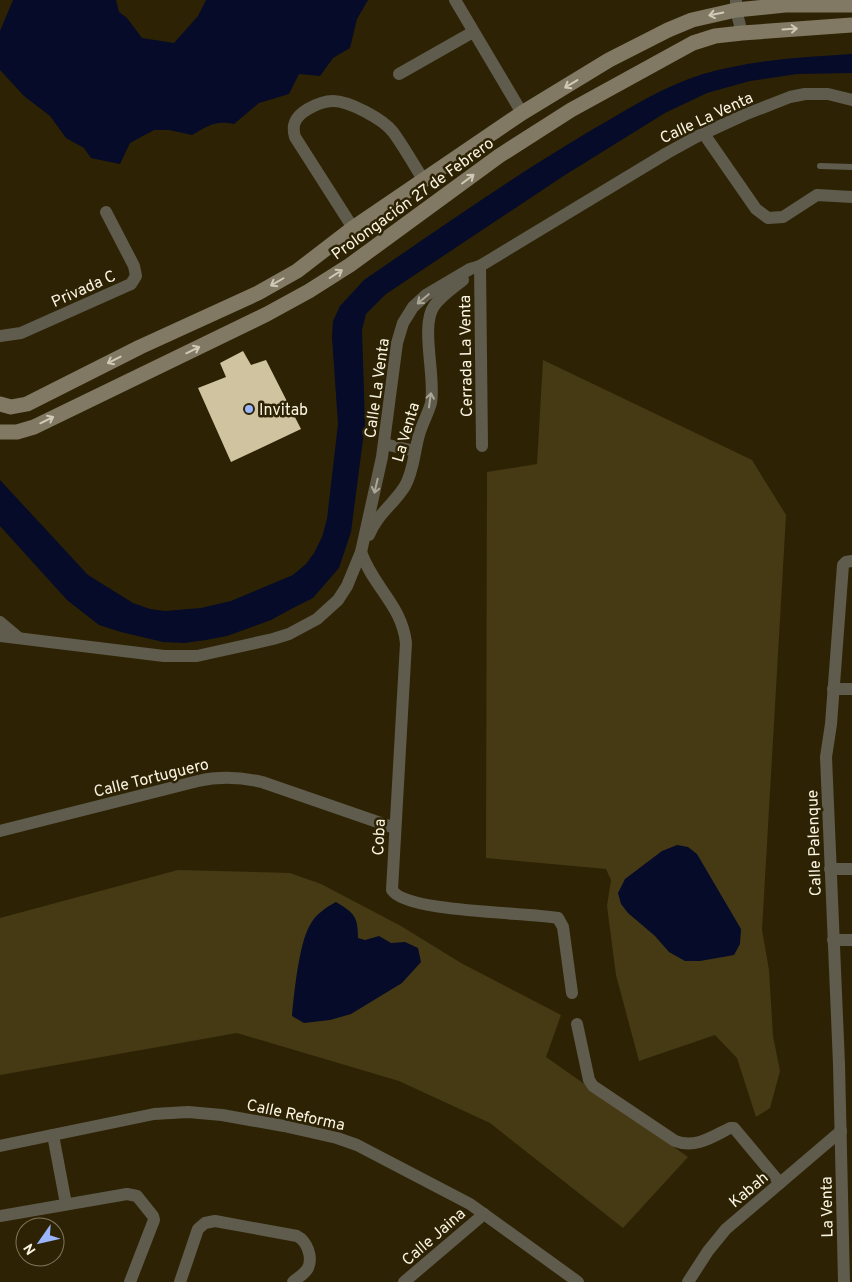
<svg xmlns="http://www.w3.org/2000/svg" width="852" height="1282" font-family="Overpass,sans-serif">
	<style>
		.green { fill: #463a15 }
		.water { fill: #050b28 }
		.building { fill: #d0c3a0 }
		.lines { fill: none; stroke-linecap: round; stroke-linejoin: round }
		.lane { stroke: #5f5b4d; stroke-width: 6 }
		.street { stroke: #5f5b4d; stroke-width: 12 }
		.secondary { stroke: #817963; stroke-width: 15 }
		.oneway { stroke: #d0c9b6 }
		.oneway2 { stroke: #aca898 }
		.poi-dot { fill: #9ab5fd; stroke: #2d2304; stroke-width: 2 }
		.labels { text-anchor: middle; stroke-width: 5; stroke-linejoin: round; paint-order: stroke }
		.street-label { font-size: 16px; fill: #faf4e2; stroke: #2d2304 }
		.poi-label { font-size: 16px; fill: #faf4e2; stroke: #2d2304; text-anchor: start }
	</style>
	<rect width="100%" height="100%" fill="#2d2304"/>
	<g class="green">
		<polygon points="543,360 752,460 786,515 762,930 769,970 773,1036 780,1071 770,1108 756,1117 737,1058 715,1035 639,1061 616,975 607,906 611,880 606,869 486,858 487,472 537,464"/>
		<polygon points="178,870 290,873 321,884 401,926 461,963 561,1015 546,1057 688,1157 623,1228 490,1123 399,1081 237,1033 0,1075 0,918"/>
	</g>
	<g class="water">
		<path d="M 13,0 L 116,0 L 119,12 L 127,18 L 142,38 L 174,43 L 198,16 L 206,0 L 368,0 L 357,19 L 350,48 L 333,58 L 320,76 L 299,74 L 289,94 L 259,103 L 234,124 C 215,120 208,126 192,135 L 169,130 L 154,130 L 130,143 L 120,164 L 91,158 L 84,148 L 66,138 L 50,116 L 24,96 L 0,70 L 0,31 Z"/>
		<path d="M 852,54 L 852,73 L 797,74 L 750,81 L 707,93 L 665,113 L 565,175 L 386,294 L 366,314 L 362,330 L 365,424 L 351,532 L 339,568 L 313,598 L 293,608 L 271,620 L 227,636 L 206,640 L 184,643 L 163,642 L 121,632 L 99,625 L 67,600 L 0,526 L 0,480 L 88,575 L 133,603 L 150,609 L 165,611 L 201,608 L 231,601 L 293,575 L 306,564 L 314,553 L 322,537 L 327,519 L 338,424 L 332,337 L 333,321 L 340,306 L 364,280 C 440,228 515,175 595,128 C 630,108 664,86 703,74 C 751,60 802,57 852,54 Z"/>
		<polygon points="677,845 688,847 697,854 741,929 740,944 734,955 700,961 685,961 669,952 655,936 628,913 621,904 618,893 625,879 662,851"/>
		<path d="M 336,902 C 354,913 358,916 358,938 L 365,940 L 379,936 L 391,943 L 405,942 L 418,948 L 421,962 L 402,983 L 351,1014 L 330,1020 L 304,1023 L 292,1016 C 294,994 299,943 310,925 C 316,914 325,908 336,902 Z"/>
	</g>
	<polygon class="building" points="243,351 251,365 266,360 301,429 231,462 198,388 226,377 220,363"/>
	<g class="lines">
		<polyline class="lane" points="820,166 852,167"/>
		<g class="street">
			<polyline points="455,0 522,113"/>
			<polyline points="736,0 736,10 742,33"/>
			<polyline points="399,74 473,32"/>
			<polyline points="704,134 756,209 768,218 783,217 817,195 852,197"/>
			<path d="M 353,228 L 295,137 C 291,124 296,116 308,109 C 315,105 324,101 333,101 C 349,101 383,119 393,132 C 404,147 414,165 424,181"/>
			<polyline points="480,266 482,446"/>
			<polyline points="0,336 21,333 131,284 136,276 134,266 106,212"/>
			<polyline points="384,444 415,451"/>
			<path d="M 369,535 C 378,513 394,504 405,486 C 414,470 414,452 419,435 C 422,424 428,414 431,403 C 436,378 420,326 434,306 C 441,296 453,288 463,280"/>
			<path d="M 361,552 C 373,587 402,605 406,643 L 392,890 C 406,913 529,912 558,918 L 563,927 L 572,993"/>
			<polyline points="0,622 19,638"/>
			<polyline points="0,636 164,656 197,656 273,639 289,634 317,619 338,600 347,586 361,552 382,457 397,343 403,323 413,307 426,295 470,269 480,266 667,153 696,137 744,115 790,97 805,94 828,94 852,100"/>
			<polyline points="833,689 852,689"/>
			<path d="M 0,831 L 198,781 C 220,776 240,777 262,782 L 395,828"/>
			<polyline points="830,869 852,869"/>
			<polyline points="833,940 852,940"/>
			<path d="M 577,1024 L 589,1080 L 593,1086 L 675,1141 C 695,1149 712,1137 730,1128 L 734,1128 L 780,1183"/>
			<polyline points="53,1135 66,1204"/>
			<polyline points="0,1146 154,1114 188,1112 222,1115 284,1126 337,1138 357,1145 470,1204 578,1282"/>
			<polyline points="0,1216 127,1194 137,1196 153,1216 154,1220 130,1282"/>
			<path d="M 180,1282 L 198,1229 L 205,1223 L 215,1221 L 297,1236 C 307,1241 313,1257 308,1268 C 305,1274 297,1278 293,1282"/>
			<polyline points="404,1282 484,1214"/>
			<polyline points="688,1282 708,1251 726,1229 841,1131"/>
			<polyline points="844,1282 839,1064 826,757 831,724 843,565 846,562 852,561"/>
		</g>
		<g class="secondary">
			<polyline points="0,404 11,407 27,404 140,347 258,293 297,271 353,228 522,113 609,60 668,30 692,20 736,10 785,5 852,5"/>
			<polyline points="0,432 17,432 34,427 267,314 309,291 350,265 499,156 571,110 693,43 715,36 742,33 852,25"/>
		</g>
	</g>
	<defs><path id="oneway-shaft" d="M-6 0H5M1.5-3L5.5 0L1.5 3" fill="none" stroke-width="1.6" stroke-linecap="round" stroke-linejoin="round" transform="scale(1.25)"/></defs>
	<g class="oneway">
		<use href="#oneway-shaft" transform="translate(716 14) rotate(168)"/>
		<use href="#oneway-shaft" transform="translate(790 29) rotate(-4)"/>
		<use href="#oneway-shaft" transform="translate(571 84) rotate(149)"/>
		<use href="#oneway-shaft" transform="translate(468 179) rotate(-37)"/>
		<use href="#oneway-shaft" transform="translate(336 274) rotate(-32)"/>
		<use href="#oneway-shaft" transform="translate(277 282) rotate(150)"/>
		<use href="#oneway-shaft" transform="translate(193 350) rotate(-26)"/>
		<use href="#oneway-shaft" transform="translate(114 360) rotate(153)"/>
		<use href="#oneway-shaft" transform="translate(47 420) rotate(-26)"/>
	</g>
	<g class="oneway2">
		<use href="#oneway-shaft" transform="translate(423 299) rotate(140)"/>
		<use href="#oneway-shaft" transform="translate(430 400) rotate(-82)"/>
		<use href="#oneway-shaft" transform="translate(376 486) rotate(103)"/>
	</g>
	<circle class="poi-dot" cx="249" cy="409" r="5"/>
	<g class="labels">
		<g class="street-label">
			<text transform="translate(706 117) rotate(-25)" y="6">Calle La Venta</text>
			<text transform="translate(412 198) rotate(-36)" y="6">Prolongación 27 de Febrero</text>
			<text transform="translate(83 288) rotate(-24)" y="6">Privada C</text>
			<text transform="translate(465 356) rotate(-91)" y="6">Cerrada La Venta</text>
			<text transform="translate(376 388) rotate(-82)" y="6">Calle La Venta</text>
			<text transform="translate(405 432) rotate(-74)" y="6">La Venta</text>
			<text transform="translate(151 777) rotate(-14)" y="6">Calle Tortuguero</text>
			<text transform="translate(378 837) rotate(-87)" y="6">Coba</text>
			<text transform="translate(813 843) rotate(-92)" y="6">Calle Palenque</text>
			<text transform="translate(296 1114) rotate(12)" y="6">Calle Reforma</text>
			<text transform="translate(748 1189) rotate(-40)" y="6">Kabah</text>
			<text transform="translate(826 1207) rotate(-91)" y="6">La Venta</text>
			<text transform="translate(433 1236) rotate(-41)" y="6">Calle Jaina</text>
		</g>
		<g class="poi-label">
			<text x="259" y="415">Invitab</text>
		</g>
	</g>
	<g transform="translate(40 1242) rotate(236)"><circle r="24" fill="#2d2304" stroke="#7f775d"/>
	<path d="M0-4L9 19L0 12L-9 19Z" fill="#9ab5fd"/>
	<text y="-8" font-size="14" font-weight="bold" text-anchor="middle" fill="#faf4e2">N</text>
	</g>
</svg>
